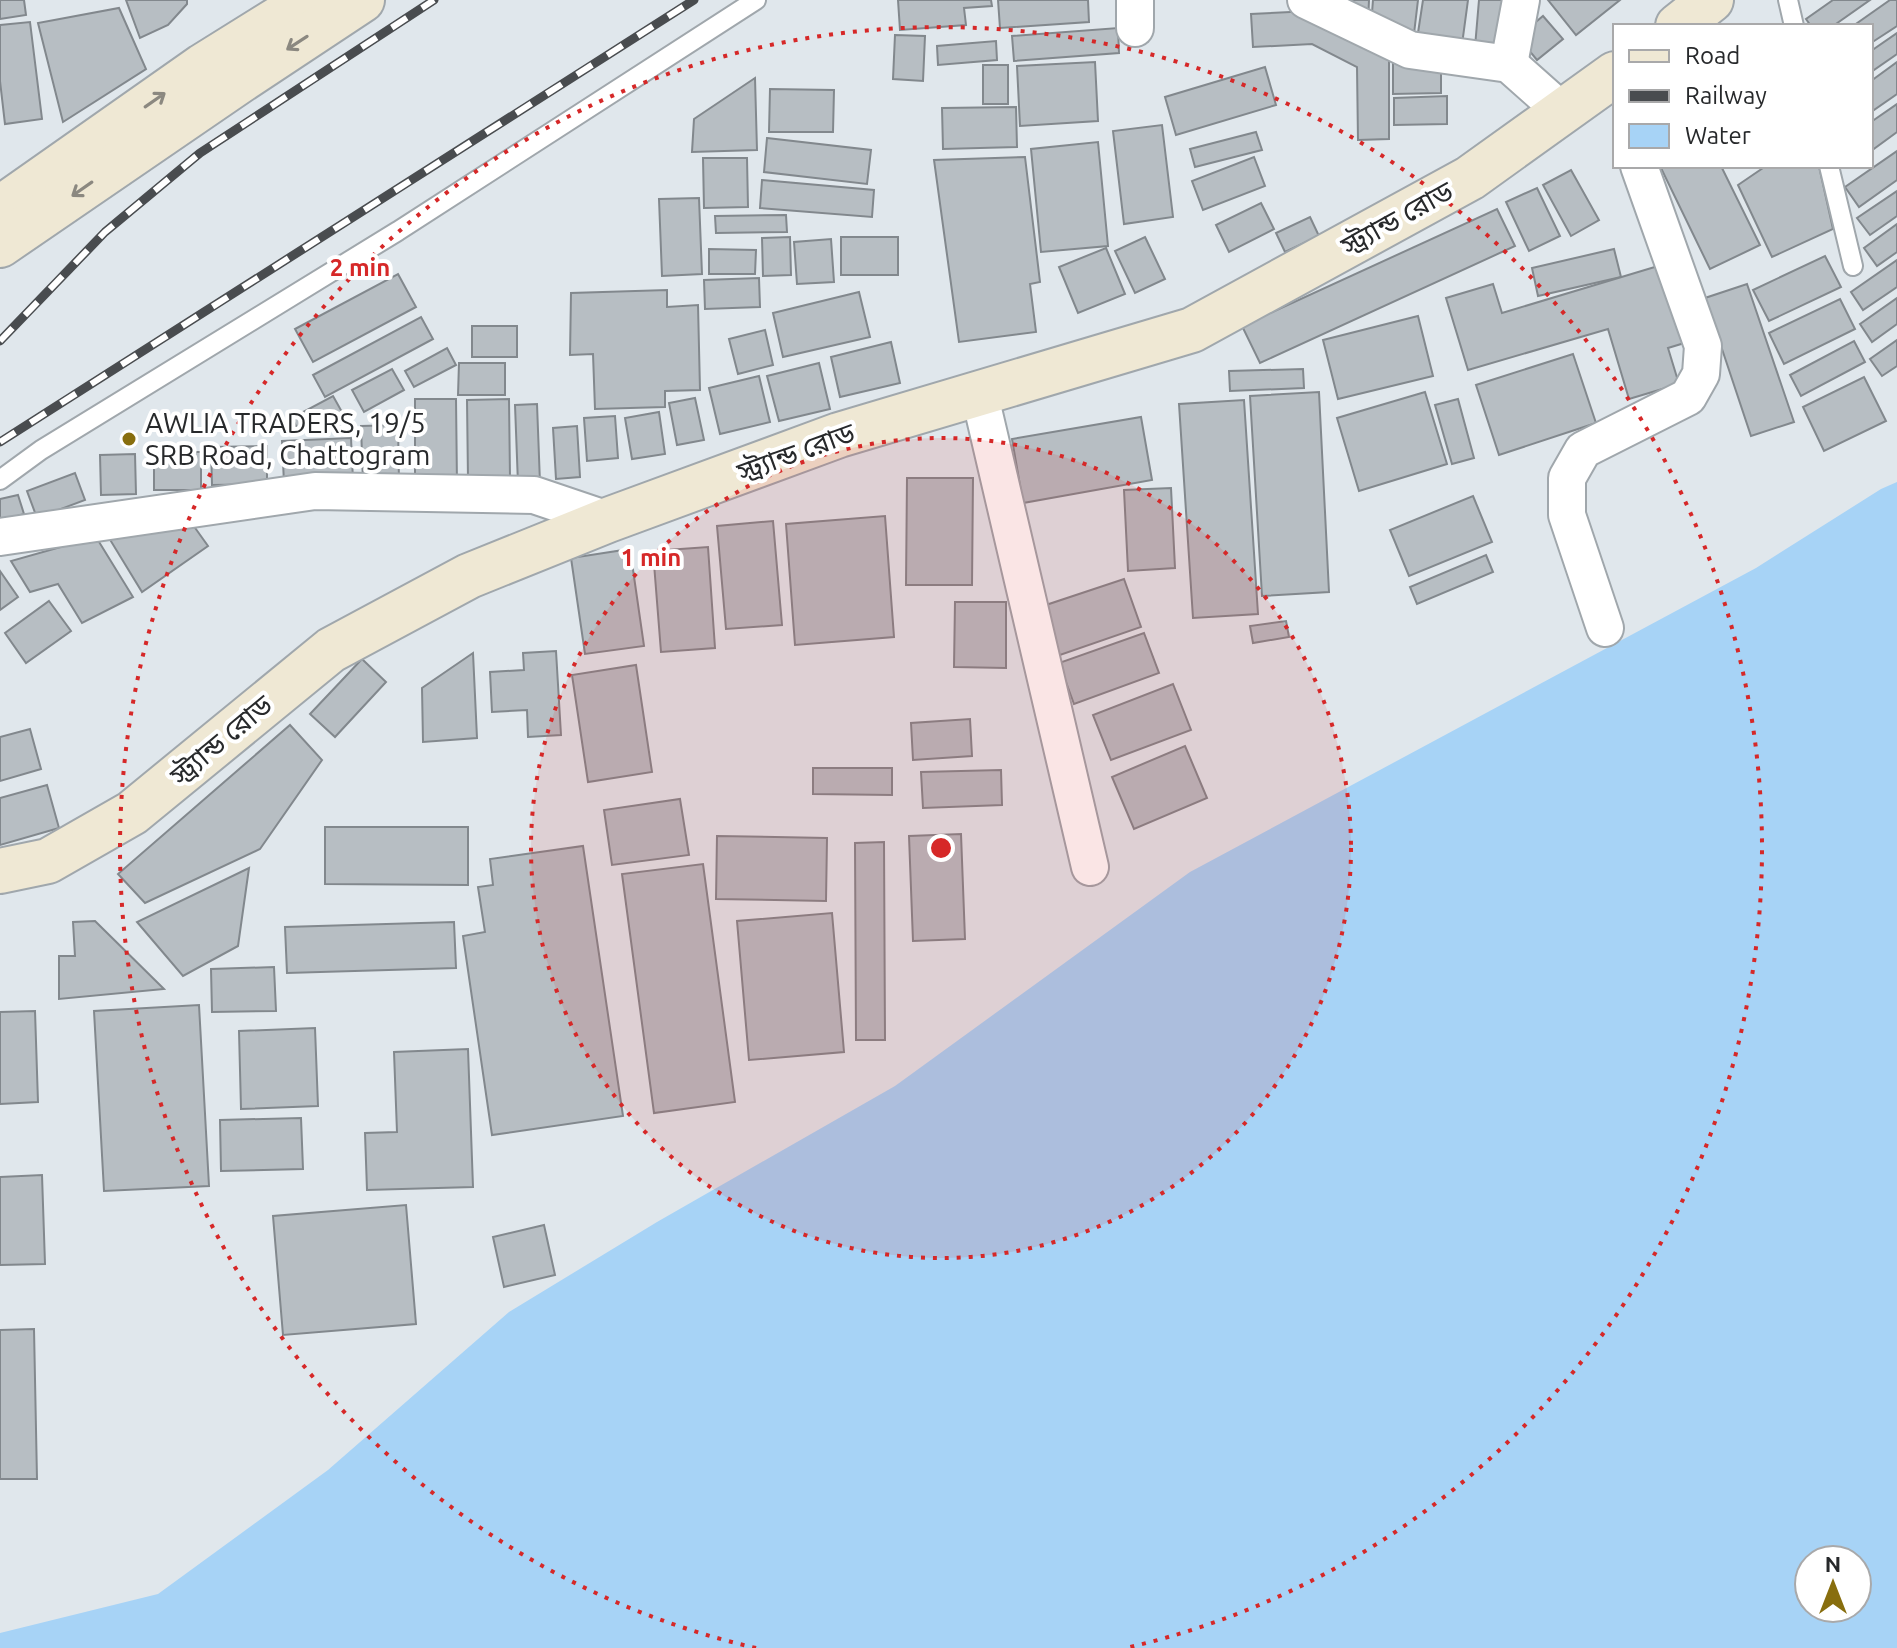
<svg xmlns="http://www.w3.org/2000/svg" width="1897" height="1648" font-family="Ubuntu,'Noto Sans Bengali',sans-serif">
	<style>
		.water { fill: #a7d3f6; fill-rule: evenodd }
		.building { fill: #b7bec3; stroke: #82888d; stroke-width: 2 }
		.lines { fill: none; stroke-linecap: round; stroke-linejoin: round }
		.service-casing { stroke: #a0a7ac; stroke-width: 22 }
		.minor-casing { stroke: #a0a7ac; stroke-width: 40 }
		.secondary-casing { stroke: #a0a7ac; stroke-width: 48 }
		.service { stroke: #fff; stroke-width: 18 }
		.minor { stroke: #fff; stroke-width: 36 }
		.secondary { stroke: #efe8d4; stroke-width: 44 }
		.rail-casing { stroke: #494c4f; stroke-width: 9 }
		.rail { stroke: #fff; stroke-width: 6; stroke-dasharray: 18; stroke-linecap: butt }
		.oneway { stroke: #8b8880 }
		.ring { fill: none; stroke: #d62828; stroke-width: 4; stroke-dasharray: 4 8 }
		.poi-dot { fill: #886e0e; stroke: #fff; stroke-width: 3 }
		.labels { text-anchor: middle; stroke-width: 8; stroke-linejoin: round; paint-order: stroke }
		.street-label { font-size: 28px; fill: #27292b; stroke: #fff }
		.poi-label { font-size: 28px; fill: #27292b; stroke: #fff; text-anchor: start }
		.centre { fill: #d62828; stroke: #fff; stroke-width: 4 }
		.ring-label { font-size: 24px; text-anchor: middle; font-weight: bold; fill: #d62828; stroke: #fff; stroke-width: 8; stroke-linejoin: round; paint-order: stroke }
	</style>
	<rect width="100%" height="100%" fill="#e0e7ec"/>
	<path class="water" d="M 1897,482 L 1897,1648 L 0,1648 L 0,1633 L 158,1594 L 328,1470 L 509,1312 L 657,1222 L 895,1086 L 1190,872 L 1756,568 L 1881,489 ZM 1809,1560 L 1857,1560 L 1857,1608 L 1809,1608 Z"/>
	<g class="building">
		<polygon points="0,0 24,0 26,15 0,19"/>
		<polygon points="126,0 187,0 187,4 168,25 140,38"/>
		<polygon points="898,0 991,0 992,6 964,8 966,25 900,30"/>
		<polygon points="998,0 1088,0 1089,22 1000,28"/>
		<polygon points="1341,0 1369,0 1368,23"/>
		<polygon points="1373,0 1418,0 1413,42 1371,26"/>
		<polygon points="1423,0 1468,0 1461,52 1416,46"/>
		<polygon points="1479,0 1509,0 1505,50 1475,47"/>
		<polygon points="1548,0 1620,0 1576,35"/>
		<polygon points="1833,0 1870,0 1833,26 1811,26 1806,19"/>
		<polygon points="1890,0 1897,0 1897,26 1871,43 1871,26 1853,26"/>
		<polygon points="119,8 146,69 63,122 38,23"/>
		<polygon points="1311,11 1389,51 1389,139 1358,140 1357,67 1312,44 1253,47 1251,14"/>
		<polygon points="1543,16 1563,39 1537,60 1518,37"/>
		<polygon points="30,22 42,119 5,124 0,81 0,25"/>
		<polygon points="1118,28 1119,53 1014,61 1012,36"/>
		<polygon points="1897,33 1897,54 1871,72 1871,51"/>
		<polygon points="895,35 925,36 923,81 893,79"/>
		<polygon points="996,41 997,60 938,65 937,46"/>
		<polygon points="1393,53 1441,67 1441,93 1393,94"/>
		<polygon points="1095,62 1098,121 1020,126 1017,66"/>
		<polygon points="1897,62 1897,94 1871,112 1871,81"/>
		<rect x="983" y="65" width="25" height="39"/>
		<polygon points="1265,67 1276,105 1176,135 1165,97"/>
		<polygon points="755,78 757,150 692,152 694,119"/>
		<polygon points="770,89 834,90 833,132 769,132"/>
		<polygon points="1447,96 1447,124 1394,125 1394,98"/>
		<polygon points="1897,104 1897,132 1871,151 1871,122"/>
		<polygon points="1016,107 1017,147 943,149 942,108"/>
		<polygon points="1162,125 1173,217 1124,224 1113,131"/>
		<polygon points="1256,132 1262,150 1195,167 1190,149"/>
		<polygon points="767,138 871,150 867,184 764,172"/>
		<polygon points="1098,142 1108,246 1041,252 1031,149"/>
		<polygon points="1897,151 1897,180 1859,207 1845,187"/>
		<polygon points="1025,157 1040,282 1030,284 1036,332 959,342 934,160"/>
		<polygon points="1254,157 1265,186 1203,210 1192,181"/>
		<polygon points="703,158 747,158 748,207 704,208"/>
		<polygon points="1660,166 1721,166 1760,245 1710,269"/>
		<polygon points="1766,166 1819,166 1833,229 1772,257 1738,185"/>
		<polygon points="1571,170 1599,220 1571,236 1543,185"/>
		<polygon points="762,180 874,190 872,217 760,208"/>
		<polygon points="1537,188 1560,236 1529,251 1506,202"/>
		<polygon points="1897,191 1897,216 1870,235 1857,218"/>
		<polygon points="699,198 702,274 662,276 659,199"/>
		<polygon points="1261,203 1274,229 1229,252 1216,225"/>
		<polygon points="1497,209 1515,246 1260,363 1242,326"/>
		<polygon points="786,215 787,232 716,233 715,216"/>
		<polygon points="1310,217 1319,236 1285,252 1276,233"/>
		<polygon points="1897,224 1897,252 1877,266 1864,248"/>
		<polygon points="790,237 791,275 763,276 762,238"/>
		<rect x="841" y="237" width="57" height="38"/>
		<polygon points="1145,237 1165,279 1135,293 1115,251"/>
		<polygon points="831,239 834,282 797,284 794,242"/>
		<polygon points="1106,248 1125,294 1078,313 1059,267"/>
		<polygon points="709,249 756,250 755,274 709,274"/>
		<polygon points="1614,249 1621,277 1538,296 1532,268"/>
		<polygon points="1825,256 1841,287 1769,321 1753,290"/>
		<polygon points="1897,260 1897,287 1863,310 1851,292"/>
		<polygon points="1668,263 1691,341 1668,348 1679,384 1629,399 1608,329 1468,370 1446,298 1493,284 1502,313"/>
		<polygon points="398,274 416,307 313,362 295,329"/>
		<polygon points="759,278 760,307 705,309 704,280"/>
		<polygon points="1747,284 1794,422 1751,436 1705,298"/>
		<polygon points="667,290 667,307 698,305 700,390 665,391 665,407 595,409 593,354 570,355 571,293"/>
		<polygon points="859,292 870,337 783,357 773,313"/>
		<polygon points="1897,298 1897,324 1872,342 1860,324"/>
		<polygon points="1840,299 1855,329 1784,364 1769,333"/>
		<polygon points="1418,316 1433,376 1338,399 1323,340"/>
		<polygon points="421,317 433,339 325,397 313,375"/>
		<rect x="472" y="326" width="45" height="31"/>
		<polygon points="765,330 773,365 738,374 729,339"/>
		<polygon points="1897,340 1897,366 1882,376 1870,359"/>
		<polygon points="1854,341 1865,362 1801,396 1790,375"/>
		<polygon points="891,342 900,383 840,397 831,357"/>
		<polygon points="447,348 456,365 414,387 405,371"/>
		<polygon points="1573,354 1596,423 1499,455 1476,385"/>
		<polygon points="459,363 505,363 505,395 458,395"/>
		<polygon points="819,363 830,409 779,421 767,376"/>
		<polygon points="392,369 404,390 364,412 352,390"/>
		<polygon points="1303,369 1304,388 1230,391 1229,371"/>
		<polygon points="759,376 770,422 720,434 709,388"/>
		<polygon points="1864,377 1886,421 1824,451 1803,407"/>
		<polygon points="1319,392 1329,592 1262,596 1250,396"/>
		<polygon points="1425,392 1447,464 1359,491 1337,418"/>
		<polygon points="333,396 342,412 300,434 292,418"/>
		<polygon points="695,398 704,440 677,445 669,403"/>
		<polygon points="415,399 456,399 457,485 415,485"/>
		<polygon points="509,399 510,478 468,479 467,400"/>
		<polygon points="1458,399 1474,458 1452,464 1435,405"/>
		<polygon points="1244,400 1258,614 1193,618 1179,404"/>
		<polygon points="537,404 540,483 518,484 515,405"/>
		<polygon points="659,412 665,454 632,459 625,418"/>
		<polygon points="615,416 618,458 587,461 584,418"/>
		<polygon points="1141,417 1152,480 1023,503 1012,439"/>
		<polygon points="398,425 399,482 363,483 361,426"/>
		<polygon points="577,426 580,477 556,479 553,428"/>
		<polygon points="351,438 353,480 284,483 282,441"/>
		<polygon points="267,446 267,484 212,485 211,447"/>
		<rect x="154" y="452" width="47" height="38"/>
		<polygon points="135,454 136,494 101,495 100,455"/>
		<polygon points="75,473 85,500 37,518 27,491"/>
		<polygon points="907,478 973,478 972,585 906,585"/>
		<polygon points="1171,488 1175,568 1128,571 1124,490"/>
		<polygon points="18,495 24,514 0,521 0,499"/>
		<polygon points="1473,496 1492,542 1409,576 1390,530"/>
		<polygon points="885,516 894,637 795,645 786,524"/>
		<polygon points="188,518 208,546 142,592 109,538"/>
		<polygon points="773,521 782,625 726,629 717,526"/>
		<polygon points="96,537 133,597 82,623 58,584 30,592 11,561"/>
		<polygon points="708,547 715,648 661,652 653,551"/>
		<polygon points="630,549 644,646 585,654 571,558"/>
		<polygon points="1486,555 1493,572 1417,604 1410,587"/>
		<polygon points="0,571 18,597 0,610"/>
		<polygon points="1124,579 1141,627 1057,656 1040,607"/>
		<polygon points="49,601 71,631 26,663 5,633"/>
		<polygon points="955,602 1006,602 1006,668 954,667"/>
		<polygon points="1286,621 1289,637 1253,643 1250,626"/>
		<polygon points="1144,633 1159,673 1074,704 1059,663"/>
		<polygon points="556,651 561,735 528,737 527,710 492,712 490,672 524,670 523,653"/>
		<polygon points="473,653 477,738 423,742 422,688"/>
		<polygon points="362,659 386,682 335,737 310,714"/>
		<polygon points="636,665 652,772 588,782 572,675"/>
		<polygon points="1173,684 1191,730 1111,760 1093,715"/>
		<polygon points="970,719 972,756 913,760 911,723"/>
		<polygon points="290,725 322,760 260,849 145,903 118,874"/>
		<polygon points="30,729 41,769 0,781 0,737"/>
		<polygon points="1185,746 1207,798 1134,829 1112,777"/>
		<polygon points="813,768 892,768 892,795 813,794"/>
		<polygon points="1001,770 1002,805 923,808 921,772"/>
		<polygon points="47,785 59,828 0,845 0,798"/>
		<polygon points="680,799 689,855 612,865 604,810"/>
		<polygon points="325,827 468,827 468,885 325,884"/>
		<polygon points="961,834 965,939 913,941 909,836"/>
		<polygon points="717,836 827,838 826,901 716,899"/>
		<polygon points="884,842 885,1040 856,1040 855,843"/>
		<polygon points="583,846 623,1116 492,1135 463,936 485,932 478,887 493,885 490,859"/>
		<polygon points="703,864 735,1102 654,1113 622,874"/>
		<polygon points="249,868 238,946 183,976 137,922"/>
		<polygon points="832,913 844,1052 749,1060 737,921"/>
		<polygon points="95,921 164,989 59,999 59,956 75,956 73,922"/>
		<polygon points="454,922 456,968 287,973 285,927"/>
		<polygon points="274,967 276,1011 212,1012 211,969"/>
		<polygon points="199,1005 209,1186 104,1191 94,1011"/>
		<polygon points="35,1011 38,1102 0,1104 0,1012"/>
		<polygon points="315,1028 318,1106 241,1109 239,1031"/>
		<polygon points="468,1049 473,1187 367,1190 365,1133 397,1132 394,1052"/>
		<polygon points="301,1118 303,1169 221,1171 220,1120"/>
		<polygon points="42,1175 45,1264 0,1265 0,1177"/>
		<polygon points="406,1205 416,1324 283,1335 273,1216"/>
		<polygon points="544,1225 555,1275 504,1287 493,1237"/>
		<polygon points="34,1329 37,1479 0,1479 0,1330"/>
	</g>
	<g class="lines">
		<g class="service-casing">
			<g id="service">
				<polyline points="1788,0 1794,26"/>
				<polyline points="1829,166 1853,266"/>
				<polyline points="0,480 41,450 398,231 756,0"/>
			</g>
		</g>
		<g class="minor-casing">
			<g id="minor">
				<polyline points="1306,0 1410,50 1509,64 1563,112"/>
				<polyline points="1135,28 1135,0"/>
				<polyline points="1509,64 1521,0"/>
				<polyline points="979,392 1090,867"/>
				<polyline points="0,537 315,491 534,495 608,520"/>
				<polyline points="1605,628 1567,515 1567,478 1583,450 1688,397 1701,374 1703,346 1639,166"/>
			</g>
		</g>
		<g class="secondary-casing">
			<g id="secondary">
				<polyline points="1678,26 1711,0"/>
				<polyline points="5,205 203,66 309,0"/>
				<polyline points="0,245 238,82 362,0"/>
				<polyline points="0,871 48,861 132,813 331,650 469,576 608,520 839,435 1192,330 1470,178 1615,74"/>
			</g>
		</g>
		<use href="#service" class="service"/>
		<use href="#minor" class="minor"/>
		<use href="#secondary" class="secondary"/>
		<g class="rail-casing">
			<g id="rail">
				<polyline points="0,341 105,232 200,153 434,0"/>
				<polyline points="0,442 694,0"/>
			</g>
		</g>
		<use href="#rail" class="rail"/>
	</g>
	<defs><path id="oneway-shaft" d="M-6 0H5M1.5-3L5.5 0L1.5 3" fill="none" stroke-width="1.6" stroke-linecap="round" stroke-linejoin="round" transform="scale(2)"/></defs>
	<g class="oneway">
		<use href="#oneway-shaft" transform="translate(297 43) rotate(147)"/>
		<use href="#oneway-shaft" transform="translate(155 100) rotate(-35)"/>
		<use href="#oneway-shaft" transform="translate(82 189) rotate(145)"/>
	</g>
	<circle cx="941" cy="848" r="410" fill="#d62828" fill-opacity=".12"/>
	<g class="ring">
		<circle cx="941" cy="848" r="410"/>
		<path d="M756 1648A821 821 0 1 1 1126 1648"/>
	</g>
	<circle class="poi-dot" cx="129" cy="439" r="8"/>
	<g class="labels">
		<g class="street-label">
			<text transform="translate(1397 218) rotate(-29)" y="10">স্ট্র্যান্ড রোড</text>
			<text transform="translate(796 452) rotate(-20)" y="10">স্ট্র্যান্ড রোড</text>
			<text transform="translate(221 740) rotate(-40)" y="10">স্ট্র্যান্ড রোড</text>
		</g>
		<g class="poi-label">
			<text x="145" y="433">AWLIA TRADERS, 19/5<tspan x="145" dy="32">SRB Road, Chattogram</tspan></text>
		</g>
	</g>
	<circle cx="941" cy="848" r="12" class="centre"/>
	<g class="ring-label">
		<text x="360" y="276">2 min</text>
		<text x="651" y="566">1 min</text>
	</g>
	<rect x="1613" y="24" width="260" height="144" fill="#ffffff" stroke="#a9a9aa" stroke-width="2"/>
	<rect x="1629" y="50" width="40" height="12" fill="#efe8d4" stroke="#a9a9aa" stroke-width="2"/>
	<text x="1685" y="64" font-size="24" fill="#27292b">Road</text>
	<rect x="1629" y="90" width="40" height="12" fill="#494c4f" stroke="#a9a9aa" stroke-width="2"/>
	<text x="1685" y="104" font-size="24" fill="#27292b">Railway</text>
	<rect x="1629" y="124" width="40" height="24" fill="#a7d3f6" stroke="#a9a9aa" stroke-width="2"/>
	<text x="1685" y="144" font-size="24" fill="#27292b">Water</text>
	<g transform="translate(1833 1584)"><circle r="38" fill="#ffffff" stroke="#a9a9aa" stroke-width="2"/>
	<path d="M0-6L14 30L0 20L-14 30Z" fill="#886e0e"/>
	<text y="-12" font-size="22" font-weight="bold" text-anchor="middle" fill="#27292b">N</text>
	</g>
</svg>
